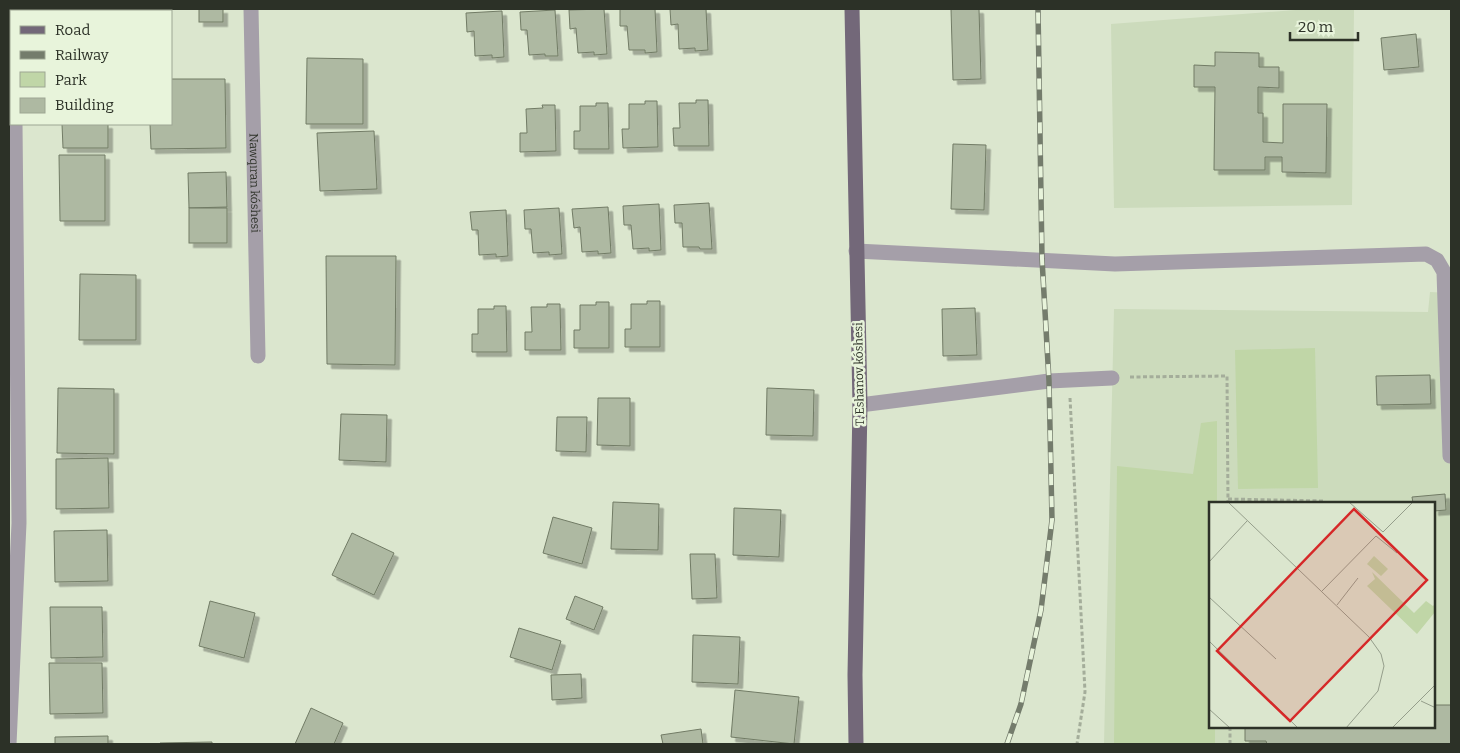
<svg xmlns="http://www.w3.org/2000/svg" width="1460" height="753" font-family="Bitter,serif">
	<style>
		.built { fill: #ccdbbc; fill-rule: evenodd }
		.green { fill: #c0d6a7 }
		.building { fill: #aeb9a2; stroke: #717b65; filter: url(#shadow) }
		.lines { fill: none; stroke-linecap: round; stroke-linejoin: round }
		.path { stroke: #a4ad9a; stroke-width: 3; stroke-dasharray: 4 2.5; stroke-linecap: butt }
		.minor { stroke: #a59fa9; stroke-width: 15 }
		.major { stroke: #736879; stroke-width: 15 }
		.rail-casing { stroke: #747c6c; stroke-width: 5.5 }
		.rail { stroke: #e8f4db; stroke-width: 4; stroke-dasharray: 11; stroke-linecap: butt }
		.labels { text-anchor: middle; stroke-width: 5; stroke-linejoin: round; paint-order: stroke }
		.street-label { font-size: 12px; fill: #2c3127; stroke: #e8f4db }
		.inset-road { fill: none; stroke: #959e8b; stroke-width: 1 }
		.view { fill: #d62828; fill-opacity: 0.15; stroke: #d62828; stroke-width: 2.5 }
		.inset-edge { fill: none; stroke: #2c3127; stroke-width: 2.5 }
	</style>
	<defs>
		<filter id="shadow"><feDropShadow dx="4.5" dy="4.5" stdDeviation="0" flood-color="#0004"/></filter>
	</defs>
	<rect width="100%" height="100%" fill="#dbe6ce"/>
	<g class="built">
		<polygon points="1308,9 1354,9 1352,205 1114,208 1111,24"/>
		<path d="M 1430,292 L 1451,293 L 1451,744 L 1104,744 L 1114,309 L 1428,312 ZM 1210,503 L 1434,503 L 1434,727 L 1210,727 Z"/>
	</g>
	<g class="green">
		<polygon points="1315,348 1318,488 1238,489 1235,350"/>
		<polygon points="1217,421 1217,503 1210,503 1210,727 1215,727 1215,744 1114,744 1117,466 1193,474 1201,423"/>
	</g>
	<g class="building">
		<polygon points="86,9 153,9 154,11 87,11"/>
		<rect x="199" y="9" width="24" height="13"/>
		<polygon points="604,9 607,54 594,55 594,52 578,53 576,28 570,29 569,10"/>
		<polygon points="620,9 655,9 657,52 645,53 645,50 629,50 627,26 620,26"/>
		<polygon points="670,9 706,9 708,50 695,51 695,48 679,49 678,24 671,25"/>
		<polygon points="951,9 979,9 981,79 953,80"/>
		<polygon points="555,10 558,56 545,56 545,54 529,55 527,30 521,30 520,12"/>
		<polygon points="502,11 504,57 492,58 492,55 475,56 474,31 467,32 466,13"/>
		<polygon points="1416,34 1419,67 1384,70 1381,38"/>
		<polygon points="1215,52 1259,53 1259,67 1279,67 1279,88 1258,87 1258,113 1263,113 1263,142 1283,143 1283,104 1327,104 1326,173 1282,172 1282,157 1265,157 1265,170 1214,170 1215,87 1194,87 1194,65 1215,66"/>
		<polygon points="307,58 363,59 363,124 306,124"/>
		<polygon points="171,79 225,79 226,148 151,149 150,124 171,124"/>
		<polygon points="696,100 708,100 709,146 674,146 673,128 680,128 679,103 696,103"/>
		<polygon points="645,101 657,101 658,147 623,148 622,129 629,129 629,104 645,104"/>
		<polygon points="596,103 608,103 609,149 574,149 574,131 580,131 580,106 596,106"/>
		<polygon points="542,105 555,105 556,151 520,152 520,133 527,133 526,109 543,108"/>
		<polygon points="62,124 108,124 108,148 63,148"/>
		<polygon points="374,131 377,189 320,191 317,133"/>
		<polygon points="953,144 986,145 984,210 951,209"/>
		<polygon points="59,155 105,155 105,221 60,221"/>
		<polygon points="226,172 227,207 189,208 188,173"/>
		<polygon points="709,203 712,249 700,249 699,247 683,247 682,223 675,223 674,205"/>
		<polygon points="659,204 661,250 649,251 649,248 633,249 631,225 624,225 623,206"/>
		<polygon points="608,207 611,253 598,254 598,251 582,252 580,227 574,228 572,209"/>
		<rect x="189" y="208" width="38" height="35"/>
		<polygon points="559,208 562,254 549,255 549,252 533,253 531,229 525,229 524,210"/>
		<polygon points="506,210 508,256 496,257 496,254 479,255 478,230 472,230 470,212"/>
		<polygon points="326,256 396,256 395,365 327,364"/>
		<polygon points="80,274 136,275 136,340 79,340"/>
		<polygon points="647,301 660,301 660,347 625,347 625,329 631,329 631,304 647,304"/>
		<polygon points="596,302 609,302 609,348 574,348 574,330 580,330 580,305 596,305"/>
		<polygon points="547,304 560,304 561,350 525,350 525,332 532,332 531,307 547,307"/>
		<polygon points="494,306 506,306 507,352 472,352 472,334 478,334 478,309 494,309"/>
		<polygon points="975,308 977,355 943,356 942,309"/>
		<polygon points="1430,375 1431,404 1377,405 1376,376"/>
		<polygon points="58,388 114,389 114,454 57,453"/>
		<polygon points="767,388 814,390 813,436 766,435"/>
		<polygon points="598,398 630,398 630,446 597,445"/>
		<polygon points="341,414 387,415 386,462 339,460"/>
		<polygon points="557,417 587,417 586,452 556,451"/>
		<polygon points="108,458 109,508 56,509 56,459"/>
		<polygon points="1445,494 1446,510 1434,511 1434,503 1413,503 1412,497"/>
		<polygon points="613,502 659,504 658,550 611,549"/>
		<polygon points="734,508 781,510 779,557 733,555"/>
		<polygon points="553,517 592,528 582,564 543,553"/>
		<polygon points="107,530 108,581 55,582 54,531"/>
		<polygon points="352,533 394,553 374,595 332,575"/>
		<polygon points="690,554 715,554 717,598 692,599"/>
		<polygon points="575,596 603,607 594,630 566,619"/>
		<polygon points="210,601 255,613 244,658 199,646"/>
		<polygon points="50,607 102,607 103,657 51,658"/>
		<polygon points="519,628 561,641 552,670 510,657"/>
		<polygon points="693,635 740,637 738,684 692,682"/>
		<polygon points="49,663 102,663 103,713 50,714"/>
		<polygon points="581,674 582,698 552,700 551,675"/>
		<polygon points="735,690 799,697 794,744 731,737"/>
		<polygon points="1434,705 1451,705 1451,744 1267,744 1266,741 1245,741 1245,727 1434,727"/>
		<polygon points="311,708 343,723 334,744 295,744"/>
		<polygon points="701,729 703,744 663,744 661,735"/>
		<polygon points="108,736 108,744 55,744 55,737"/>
		<polygon points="212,742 212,744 160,744 160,743"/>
	</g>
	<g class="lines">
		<g class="path">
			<polyline points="1130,377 1227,376 1228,503"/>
			<polyline points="1070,398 1085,692 1077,744"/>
			<polyline points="1228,499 1323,501 1323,503"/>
			<polyline points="1230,727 1230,744"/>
		</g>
		<g class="minor">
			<polyline points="13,9 13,11"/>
			<path id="s1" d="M 251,9 L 258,356"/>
			<polyline points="856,251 1115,264 1426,254 1437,260 1444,272 1450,456"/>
			<polyline points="860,405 1049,381 1112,378"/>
			<polyline points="9,744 19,523 15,124"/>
		</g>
		<polyline class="major" points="852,9 860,405 855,675 856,744"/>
		<g class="rail-casing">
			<polyline id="rail" points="1007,744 1021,704 1041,610 1052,520 1049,381 1042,259 1038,9"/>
		</g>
		<use href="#rail" class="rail"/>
	</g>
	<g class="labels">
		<g class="street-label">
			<text dy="4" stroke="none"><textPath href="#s1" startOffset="174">Nawqıran kóshesi</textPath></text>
			<text transform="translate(859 374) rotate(-91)" y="4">T. Eshanov kóshesi</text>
		</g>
	</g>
	<g transform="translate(1209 502)">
		<rect width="226" height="226" fill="#dbe6ce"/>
		<path d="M 165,54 L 179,67 L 172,74 L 158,62 ZM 163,70 L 205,111 L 217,99 L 224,104 L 226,102 L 226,110 L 208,132 L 158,84 L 166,77 Z" fill="#c0d6a7"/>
		<path class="inset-road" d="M 19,0 L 160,135 L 172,152 L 175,164 L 169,189 L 137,226M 140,0 L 174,30 L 204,0M 0,60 L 38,19M 113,89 L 167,34 L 188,51M 0,95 L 67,157M 128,103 L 149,76M 0,139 L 89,226M 212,199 L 227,206M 0,207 L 21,226M 183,226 L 227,182"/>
		<path class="view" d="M 145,7 L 218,78 L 81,219 L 8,149 Z"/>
		<rect width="226" height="226" class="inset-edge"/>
	</g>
	<rect width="1460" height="753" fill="none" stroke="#2c3127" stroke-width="20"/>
	<rect x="10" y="10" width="162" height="115" fill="#e8f4db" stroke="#9da693"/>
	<rect x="20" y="26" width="25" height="8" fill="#736879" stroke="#9da693"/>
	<text x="55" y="35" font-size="15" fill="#2c3127">Road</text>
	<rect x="20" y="51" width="25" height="8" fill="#747c6c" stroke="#9da693"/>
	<text x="55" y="60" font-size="15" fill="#2c3127">Railway</text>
	<rect x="20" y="72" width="25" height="15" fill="#c0d6a7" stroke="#9da693"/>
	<text x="55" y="85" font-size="15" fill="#2c3127">Park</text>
	<rect x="20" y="98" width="25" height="15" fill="#aeb9a2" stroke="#9da693"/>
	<text x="55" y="110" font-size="15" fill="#2c3127">Building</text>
	<path d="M1290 32v8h68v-8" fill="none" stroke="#2c3127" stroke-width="2.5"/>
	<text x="1298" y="32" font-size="15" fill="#2c3127" stroke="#e8f4db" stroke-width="4" paint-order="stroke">20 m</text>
</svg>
